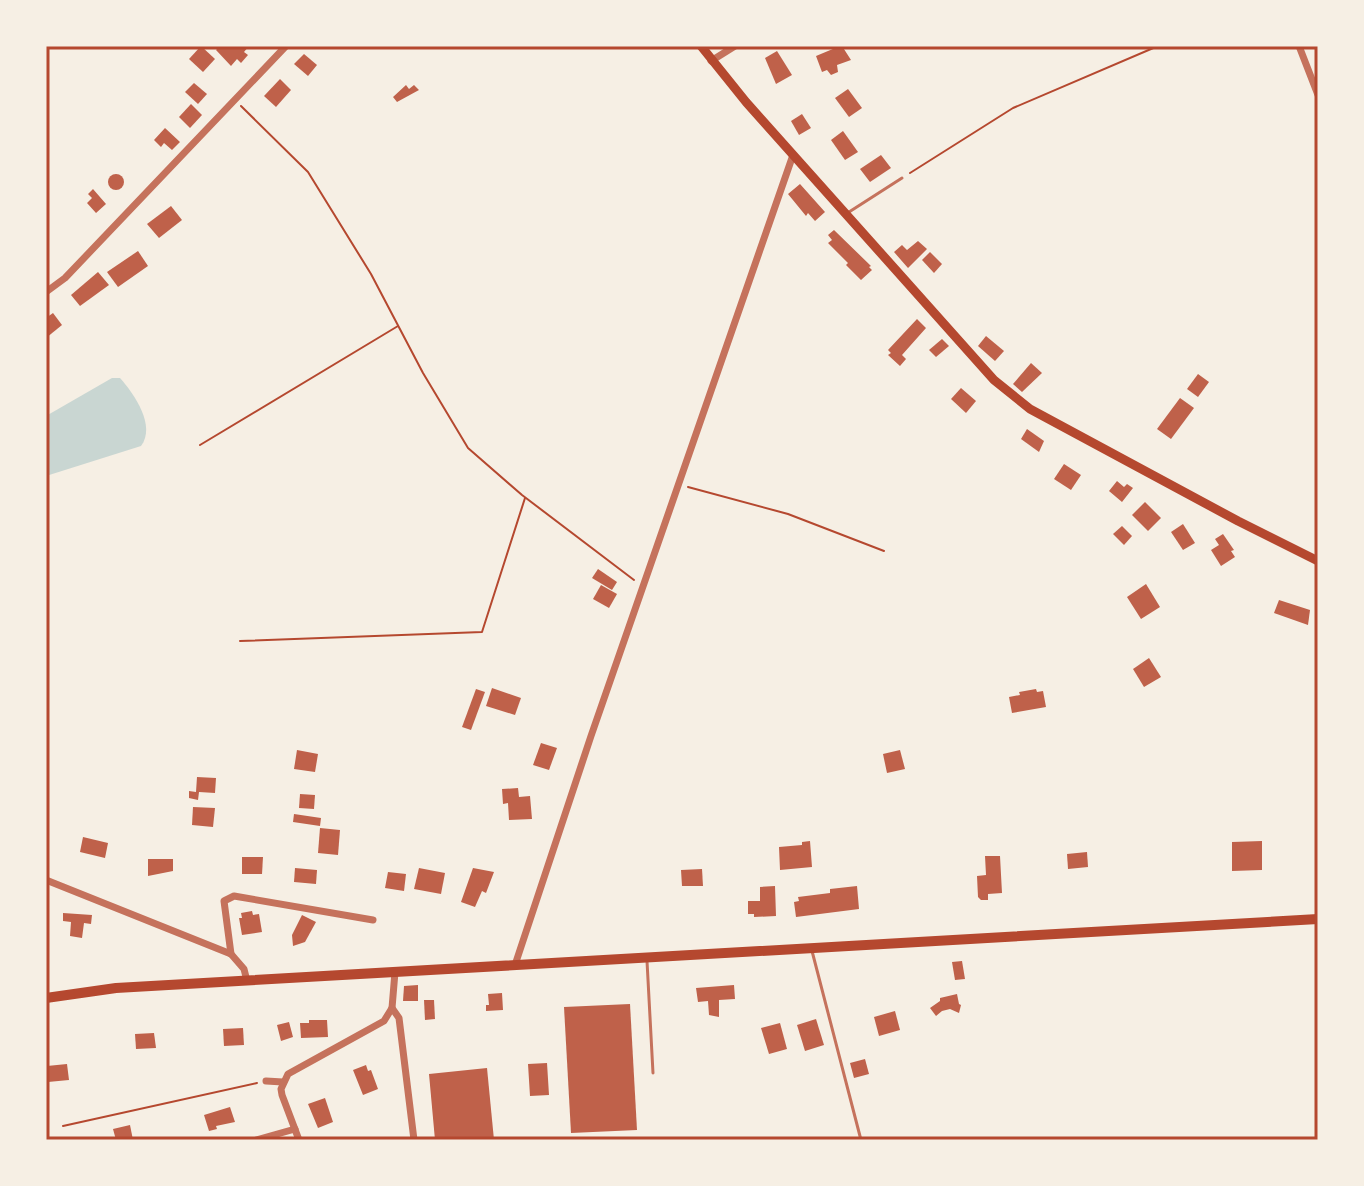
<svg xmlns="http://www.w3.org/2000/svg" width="1364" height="1186" font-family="'Work Sans',sans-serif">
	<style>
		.water { fill: #c9d6d2 }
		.building { fill: #bf614a }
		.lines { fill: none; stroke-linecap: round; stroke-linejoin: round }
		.path { stroke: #b5482f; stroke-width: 2 }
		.service { stroke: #c5725c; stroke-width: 3 }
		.minor { stroke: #c5725c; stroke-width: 7 }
		.secondary { stroke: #b5482f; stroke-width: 9 }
		.primary { stroke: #b5482f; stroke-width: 10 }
		.neatline { fill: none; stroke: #b5482f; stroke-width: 3 }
	</style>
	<rect width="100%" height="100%" fill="#f6efe4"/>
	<path class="water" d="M 112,378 L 120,378 C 135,395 156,426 141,446 L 46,476 L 46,416 Z"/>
	<g class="building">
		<polygon points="201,46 215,59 203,72 189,59"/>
		<polygon points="220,46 231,49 233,46 249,46 244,52 248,55 241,63 237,59 231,66 216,50"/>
		<polygon points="840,46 842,46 851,60 837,65 838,72 831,75 827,70 822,72 816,56"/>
		<polygon points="777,51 792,75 776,84 765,58"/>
		<polygon points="304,54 317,65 308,76 294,64"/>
		<polygon points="280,79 291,90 276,107 264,96"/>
		<polygon points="194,83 207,94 198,104 185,92"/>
		<polygon points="406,85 409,89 414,85 419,90 397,102 393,97"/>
		<polygon points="848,89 862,108 849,117 835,98"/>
		<polygon points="191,104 202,115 190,128 179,117"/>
		<polygon points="802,114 811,128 799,135 791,121"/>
		<polygon points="165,128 180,142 172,150 164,143 161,147 154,140"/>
		<polygon points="843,131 858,152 845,160 831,140"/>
		<polygon points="881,155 891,168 870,182 860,169"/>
		<circle cx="116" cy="182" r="8"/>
		<polygon points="800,184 825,212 815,221 808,213 806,216 788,194"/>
		<polygon points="93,189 106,204 96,213 87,203 92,198 88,194"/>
		<polygon points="171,206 182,220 159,238 147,224"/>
		<polygon points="834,230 871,266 869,267 872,270 861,280 846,265 848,263 828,243 832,240 828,235"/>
		<polygon points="918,241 927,249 908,268 894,252 902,245 907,250"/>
		<polygon points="138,251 148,266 118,287 107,272"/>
		<polygon points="930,252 942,264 934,273 922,260"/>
		<polygon points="98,272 109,285 80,306 71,295"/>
		<polygon points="53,313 62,325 46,338 46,318"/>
		<polygon points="917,319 926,328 902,355 906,359 900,366 888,355 891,353 888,350"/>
		<polygon points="986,336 1004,351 995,361 978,346"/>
		<polygon points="942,339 949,346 936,357 929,350"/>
		<polygon points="1031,363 1042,373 1022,392 1013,384"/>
		<polygon points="1198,374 1209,382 1198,397 1187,389"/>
		<polygon points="961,388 976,401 966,413 951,399"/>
		<polygon points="1180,398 1194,408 1171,439 1157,429"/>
		<polygon points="1027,429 1044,441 1039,452 1021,439"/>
		<polygon points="1064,464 1081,475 1071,490 1054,479"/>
		<polygon points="1117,481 1124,487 1127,484 1133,488 1122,502 1109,491"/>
		<polygon points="1145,502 1161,518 1148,531 1132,515"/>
		<polygon points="1183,524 1195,543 1183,550 1171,532"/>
		<polygon points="1122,526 1132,536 1124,545 1113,534"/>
		<polygon points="1223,534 1234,550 1231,551 1235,557 1221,566 1211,550 1219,545 1215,539"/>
		<polygon points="598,569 617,582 612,590 592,578"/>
		<polygon points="1146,584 1160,607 1141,619 1127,597"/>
		<polygon points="601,585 617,594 609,608 593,599"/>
		<polygon points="1279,600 1310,610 1308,625 1274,613"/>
		<polygon points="1149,658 1161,677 1144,687 1133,669"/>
		<polygon points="492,688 521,698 515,715 486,706"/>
		<polygon points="476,689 485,692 471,730 462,727"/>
		<polygon points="1036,689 1037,692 1043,691 1046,707 1012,713 1009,697 1020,695 1019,692"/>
		<polygon points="541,743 557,748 549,770 533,765"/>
		<polygon points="297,750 318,754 315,772 294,769"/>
		<polygon points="900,750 905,769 887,773 883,754"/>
		<polygon points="197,777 216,778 215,793 199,792 198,800 189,798 189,791 196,792"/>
		<polygon points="518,788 519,797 530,796 532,819 509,820 508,803 503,804 502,789"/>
		<polygon points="300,794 315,795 314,809 299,808"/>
		<polygon points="193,807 215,808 213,827 192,825"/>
		<polygon points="294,814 321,818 320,826 293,822"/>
		<polygon points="320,828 340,830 338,855 318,853"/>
		<polygon points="83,837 108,843 105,858 80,852"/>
		<polygon points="810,841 812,867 780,870 779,847 802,845 802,842"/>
		<polygon points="1262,841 1262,870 1232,871 1232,842"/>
		<polygon points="1087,852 1088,867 1068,869 1067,854"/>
		<polygon points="985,856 1000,856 1002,893 988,894 988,900 981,900 978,897 977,876 986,875"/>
		<polygon points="242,857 263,857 262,874 242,874"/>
		<polygon points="148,859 173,859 173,871 148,876"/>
		<polygon points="295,868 317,870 316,884 294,882"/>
		<polygon points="419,868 445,873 441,894 414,889"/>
		<polygon points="473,868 494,872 486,893 482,891 475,907 461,902"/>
		<polygon points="702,869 703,886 682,886 681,870"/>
		<polygon points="388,872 406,874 404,891 385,888"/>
		<polygon points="775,886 776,916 754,917 754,914 748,914 748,901 760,901 760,887"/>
		<polygon points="857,886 859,909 796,917 794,902 799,901 798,897 830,893 830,889"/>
		<polygon points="252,911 253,915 259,914 262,932 242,935 239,918 242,918 241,913"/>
		<polygon points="63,913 92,915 91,924 84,923 82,938 70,936 71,922 63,921"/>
		<polygon points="302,915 316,922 305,942 293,946 292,935"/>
		<polygon points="962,961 965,979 955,980 952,962"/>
		<polygon points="418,985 418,1001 403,1001 404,986"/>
		<polygon points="734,985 735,999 719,1000 719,1017 709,1015 708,1001 698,1002 696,988"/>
		<polygon points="502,993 503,1010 486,1011 486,1005 489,1005 488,994"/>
		<polygon points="957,994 959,1004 961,1005 959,1013 950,1009 942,1011 936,1016 930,1008 940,1001 940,998"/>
		<polygon points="424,1000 434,1000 435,1019 425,1020"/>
		<polygon points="630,1004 637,1130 571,1133 564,1007"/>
		<polygon points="895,1011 900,1030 879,1036 874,1017"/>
		<polygon points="816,1019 824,1045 805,1051 797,1025"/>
		<polygon points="309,1020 327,1020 328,1037 301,1038 300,1023 309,1023"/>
		<polygon points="289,1022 293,1037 281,1041 277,1025"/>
		<polygon points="780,1023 787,1049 769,1054 761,1028"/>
		<polygon points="243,1028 244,1045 224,1046 223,1029"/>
		<polygon points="154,1033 156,1048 136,1049 135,1034"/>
		<polygon points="865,1059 869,1074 854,1078 850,1063"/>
		<polygon points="547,1063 549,1095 530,1096 528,1064"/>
		<polygon points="67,1064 69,1080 48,1082 47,1066"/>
		<polygon points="366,1065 368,1071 371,1070 378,1089 363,1095 353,1070"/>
		<polygon points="487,1068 494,1140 435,1140 429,1074"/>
		<polygon points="325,1098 333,1122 318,1128 308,1104"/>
		<polygon points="230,1107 235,1122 216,1126 217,1129 209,1131 204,1115"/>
		<polygon points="130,1125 133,1140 116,1140 113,1129"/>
	</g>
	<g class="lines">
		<g class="path">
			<polyline points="241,106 308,172 371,274 423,373 468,448 522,495 634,580"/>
			<polyline points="910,173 1013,108 1158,46"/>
			<polyline points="200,445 398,326"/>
			<polyline points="688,487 788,514 884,551"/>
			<polyline points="240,641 482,632 525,498"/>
			<polyline points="63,1126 257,1083"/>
		</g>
		<g class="service">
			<polyline points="849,212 902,178"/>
			<polyline points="812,951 861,1140"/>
			<polyline points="647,961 653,1073"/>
		</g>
		<g class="minor">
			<polyline points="1299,46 1318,95"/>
			<polyline points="711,61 735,46"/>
			<polyline points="46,292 65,278 286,46"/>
			<polyline points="46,880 231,954 244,969 247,981"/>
			<polyline points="231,954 224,901 234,896 373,920"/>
			<polyline points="515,965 591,736 793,155"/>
			<polyline points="392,1008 399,1018 414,1140"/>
			<polyline points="266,1081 283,1082"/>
			<polyline points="256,1140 295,1129"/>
			<polyline points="299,1140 282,1095 281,1089 288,1074 384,1021 392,1008 395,972"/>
		</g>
		<polyline class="secondary" points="701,46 746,102 994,380 1030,409 1238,521 1318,561"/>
		<polyline class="primary" points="46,998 116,988 1318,919"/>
	</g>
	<rect width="1364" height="1186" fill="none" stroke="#f6efe4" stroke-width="96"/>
	<rect x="48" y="48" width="1268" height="1090" class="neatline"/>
</svg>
